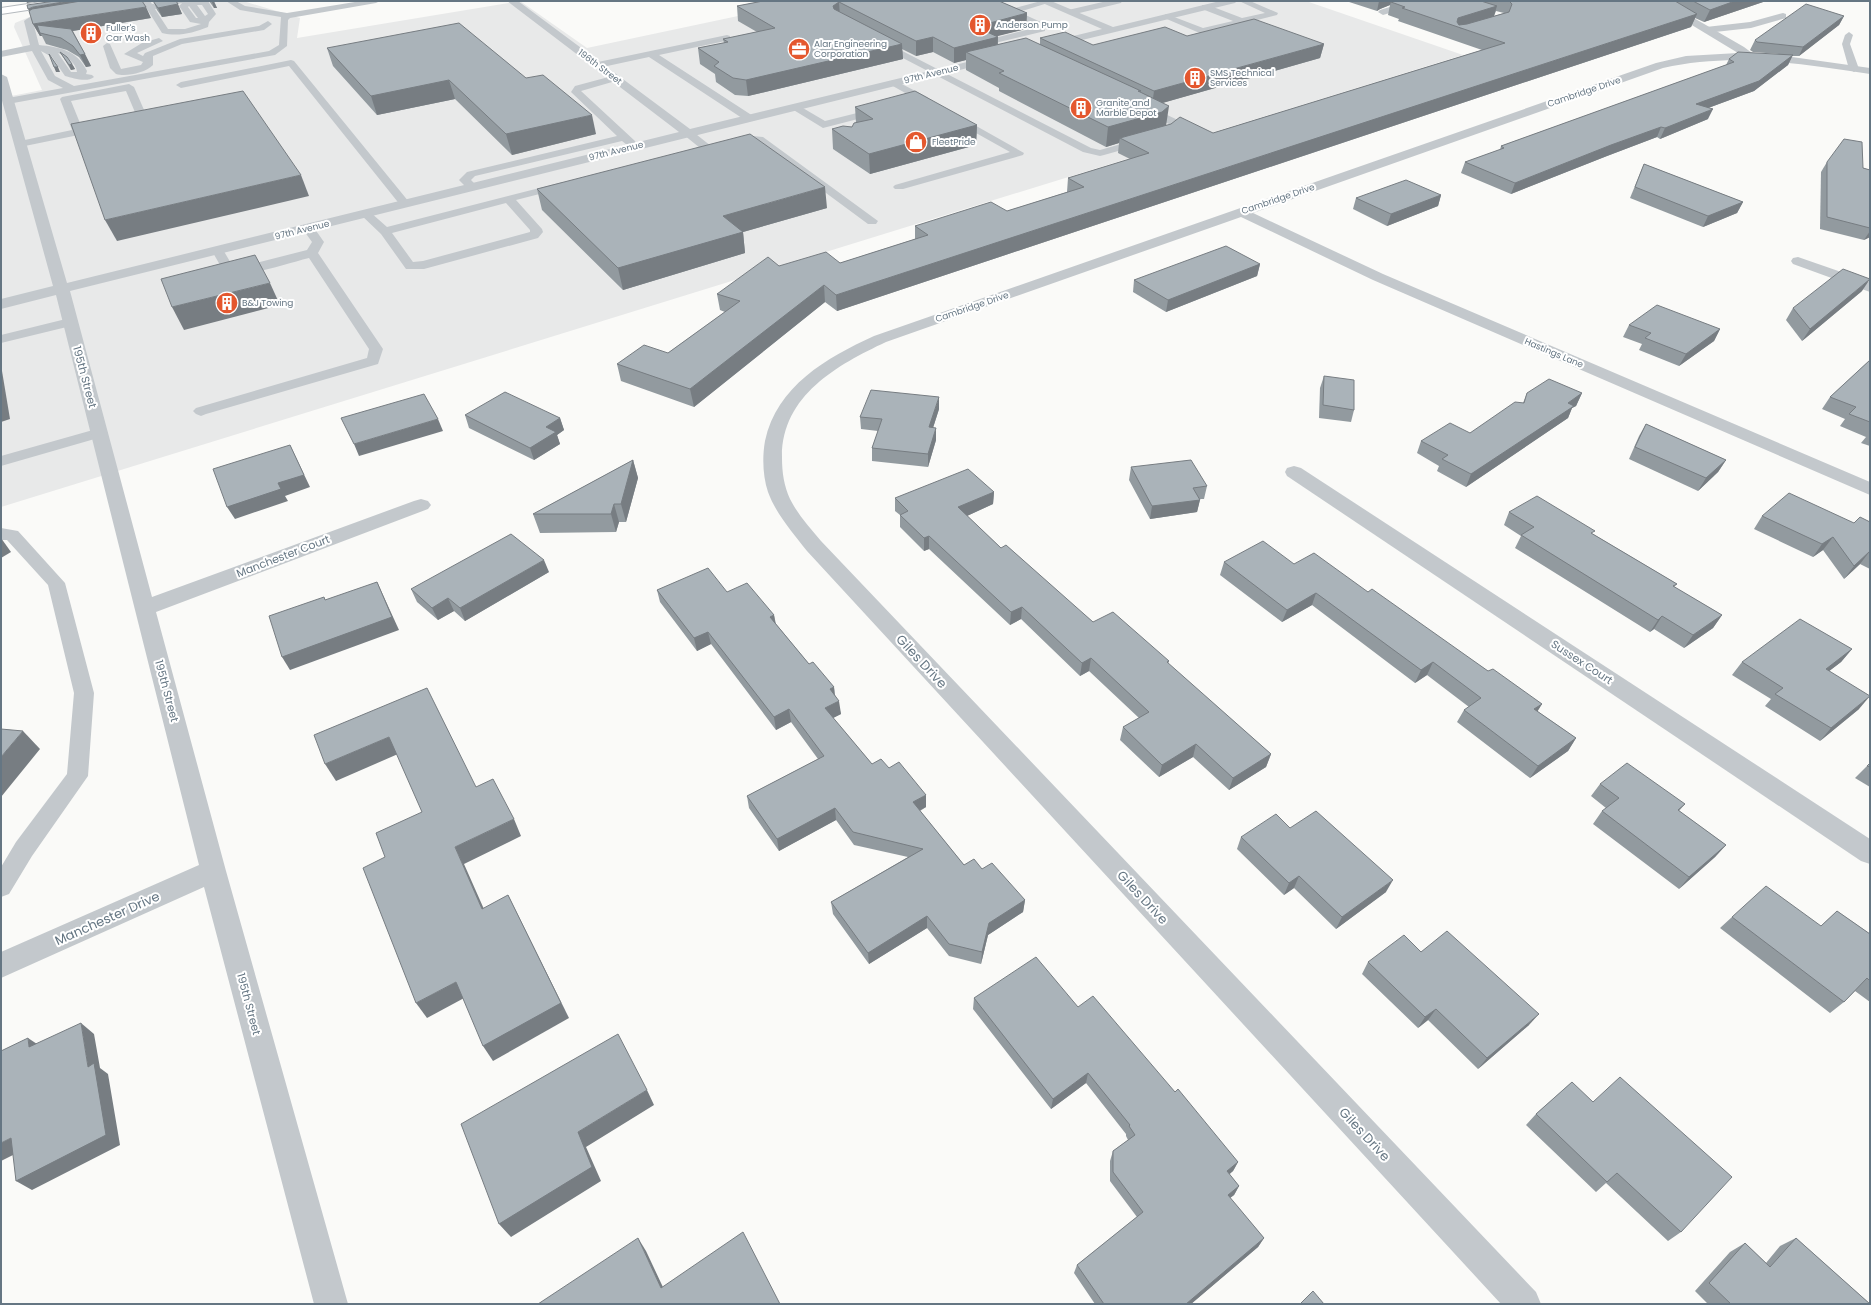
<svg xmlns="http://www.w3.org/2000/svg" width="1871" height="1305" font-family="Poppins,sans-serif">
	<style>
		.built { fill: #e8e9e9 }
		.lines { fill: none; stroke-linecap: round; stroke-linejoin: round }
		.primary-casing { stroke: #b5babe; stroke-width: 2 }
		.service { fill: #c3c8cc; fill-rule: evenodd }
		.minor { fill: #c3c8cc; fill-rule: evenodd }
		.primary { fill: #fff; fill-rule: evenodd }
		.wall { fill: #929a9f; fill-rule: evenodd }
		.shaded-wall { fill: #777d82 }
		.building { fill: #aab3b9; stroke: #777d82 }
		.labels { text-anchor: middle; stroke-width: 4; stroke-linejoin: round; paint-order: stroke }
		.far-poi-label { font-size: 9px; fill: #657683; stroke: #fff; text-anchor: start }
		.far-street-label { font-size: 9px; fill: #657683; stroke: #fff }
		.street-label { font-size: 11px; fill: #657683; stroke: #fff }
		.near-street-label { font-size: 13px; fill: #657683; stroke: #fff }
	</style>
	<rect width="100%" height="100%" fill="#fafaf8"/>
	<polygon class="built" points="115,1 243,1 300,18 297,38 520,1 587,48 790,5 783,1 1306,1 1463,55 1,507 1,98 42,90 14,27 15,23 39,13"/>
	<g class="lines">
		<g class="primary-casing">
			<polygon id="primary" points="48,1 72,1 67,4 1,14 1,8"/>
		</g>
		<g class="service">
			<path d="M 142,1 L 150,1 L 152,4 L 169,1 L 208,1 L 216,14 L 209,22 L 208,27 C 193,33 178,37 162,33 ZM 182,3 L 179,6 L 190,22 L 201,24 L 185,29 L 168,29 L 155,9 ZM 197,5 L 202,5 L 208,14 L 205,16 ZM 189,6 L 198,18 L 196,18 L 188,7 Z"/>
			<path d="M 226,1 L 236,1 L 245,6 L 287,13 L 361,1 L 380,1 L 376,3 L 290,18 L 288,20 L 287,46 L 275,55 L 8,104 L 3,101 L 8,98 L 63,88 L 48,80 L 32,51 L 1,57 L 1,51 L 30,45 L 24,21 C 30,15 54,8 60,14 L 59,16 L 38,19 L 33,22 L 39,45 C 59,47 77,50 87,71 L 86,74 L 92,75 L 94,77 C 87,83 73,78 65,76 L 52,57 L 41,51 L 55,76 L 74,86 L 269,51 L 279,45 L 281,17 L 240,10 ZM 58,53 C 67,57 76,63 77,72 L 71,72 Z"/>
			<polygon points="1041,1 1051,2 1019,12 1045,24 1045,31 995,43 1007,50 1005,52 999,52 986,46 985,44 987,40 1038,27 1012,16 1010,11 1011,9"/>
			<polygon points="1107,1 1122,1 1121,3 1071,15 1067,12 1068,10"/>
			<polygon points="1239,1 1250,1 1278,13 1277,15 1202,34 1162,17 1166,14 1169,15 1203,28 1233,21 1202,9 1202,5 1208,5 1242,18 1265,13"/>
			<polygon points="1783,13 1786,14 1786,18 1751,28 1706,33 1702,30 1706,27 1750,22"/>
			<path d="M 268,21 L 272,24 L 264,30 L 182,44 L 153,56 L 153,65 C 145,73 126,77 116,74 L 110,68 L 103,46 L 107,43 L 110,44 L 121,69 L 141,65 L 143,62 L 124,54 L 142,43 L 159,38 L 163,41 L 137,53 L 143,56 L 145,53 L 180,39 L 259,26 Z"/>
			<polygon points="1849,32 1853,35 1850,44 1859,69 1854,72 1849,69 1842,44 1845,35"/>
			<polygon points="727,35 730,36 730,40 659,55 753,116 754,118 753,120 745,120 649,57 598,68 593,65 598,62"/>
			<polygon points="879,39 1091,148 1100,150 1160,133 1171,125 1140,110 1139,108 1140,106 1148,106 1180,121 1181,125 1176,132 1168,137 1104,155 1100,156 1083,152 876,44 876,40"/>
			<polygon points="291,60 294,61 409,202 411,204 409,206 401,206 289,66 181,88 176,85 181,82"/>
			<polygon points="616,75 621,78 619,80 581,91 635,141 636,143 635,145 627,145 622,141 475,176 471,180 478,187 472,190 468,189 459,180 467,172 617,136 571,92 575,86"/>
			<polygon points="894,80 927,97 929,99 919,104 911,104 910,102 916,99 891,85 889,83 891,81"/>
			<polygon points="129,84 134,87 148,119 147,121 125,125 120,122 121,120 137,117 126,91 71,101 82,128 99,125 104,128 103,130 20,147 15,144 20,141 72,130 60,99 62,97"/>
			<polygon points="796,104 825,121 881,107 886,110 885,112 823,128 792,109 791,107 792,105"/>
			<polygon points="955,114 1024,153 1023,155 903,189 895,189 893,187 895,185 1010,152 951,119 950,117"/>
			<polygon points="688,130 692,131 711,146 752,136 763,137 878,221 876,224 868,224 757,142 709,153 705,152 684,135 683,133 684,131"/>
			<path d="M 563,182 L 569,185 L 567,187 L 516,200 L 542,229 L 543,232 L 538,238 L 424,269 L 406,269 L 381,234 L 360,214 L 362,212 L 370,212 L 387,227 ZM 506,203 L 530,230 L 530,232 L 423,261 L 413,262 L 392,233 Z"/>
			<path d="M 308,224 L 312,225 L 324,242 L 318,253 L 383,349 L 378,364 L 206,414 L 201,416 L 196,414 L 193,411 L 196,408 L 367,358 L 369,349 L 309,258 C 284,264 249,278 224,272 L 212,251 L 214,248 L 222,248 L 232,265 L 248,265 L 307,250 L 312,242 L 302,228 Z"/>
			<polygon points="70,318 75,319 77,322 75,325 1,343 1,335"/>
			<polygon points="100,428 105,430 108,433 105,436 1,466 1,456"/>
			<polygon points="1,528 18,531 65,583 94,693 88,776 32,856 9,894 1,897 1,867 16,842 67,774 74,693 48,585 7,540 1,540"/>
		</g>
		<g class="minor">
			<polygon points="507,1 518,1 690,129 996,55 1001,58 1000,60 70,291 152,597 414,501 421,499 428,501 431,505 428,509 156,612 226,871 348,1304 314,1304 204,887 1,978 1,952 199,865 56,295 1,309 1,299 53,286 1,97 1,74 7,77 67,283 679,132"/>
			<polygon points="1038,1 1051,1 1113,27 1220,1 1237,1 1235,3 1049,48 1044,45 1045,43 1102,29"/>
			<polygon points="1409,1 1424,1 1422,3 1383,15 1378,12 1380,10"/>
			<path d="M 1647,1 L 1661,1 L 1673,6 L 1744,47 L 1752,53 L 1792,57 L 1870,68 L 1870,74 C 1800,64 1733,52 1663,68 L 1253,213 L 1383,274 L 1870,482 L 1870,495 L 1373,280 L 1241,217 L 886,342 C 837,365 781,396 782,458 C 782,472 784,486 790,499 C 798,515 810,528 821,541 L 1536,1292 L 1541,1304 L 1501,1304 L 807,551 C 793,533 776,514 768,492 C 763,477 762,458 765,441 C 777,386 826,358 874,336 L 1656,63 L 1686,56 L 1738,53 L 1667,10 Z"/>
			<polygon points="1798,257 1870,282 1870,292 1793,264 1791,261 1793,258"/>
			<polygon points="1294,466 1301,468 1870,839 1870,864 1861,861 1287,476 1285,472 1287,468"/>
		</g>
		<use href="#primary" class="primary"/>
	</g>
	<g class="wall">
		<polygon points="151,1 176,1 182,14 162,17 157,10 154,2 153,2"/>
		<polygon points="209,1 214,1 217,8 214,8"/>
		<path d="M 763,1 L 999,1 L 1027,13 L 1026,29 L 996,36 L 998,37 L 998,44 L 1040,44 L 1040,38 L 1093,45 L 1187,36 L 1324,44 L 1320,58 L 1162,103 L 1166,125 L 1213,133 L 1482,50 L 1398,21 L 1399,19 L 1388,15 L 1390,5 L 1380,9 L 1377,11 L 1346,1 L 1766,1 L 1704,22 L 1695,18 L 1691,27 L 837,311 L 825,302 L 694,407 L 621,381 L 617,364 L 668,353 L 725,312 L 720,310 L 717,294 L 779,266 L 840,263 L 915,239 L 915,226 L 1007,211 L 1067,192 L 1068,178 L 1130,159 L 1118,153 L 1119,143 L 1106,147 L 999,91 L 999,88 L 966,70 L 966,60 L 954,63 L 933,52 L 916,56 L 902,49 L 903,59 L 748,96 L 735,95 L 716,82 L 715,74 L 700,64 L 698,48 L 724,43 L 723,39 L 757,32 L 738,21 L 737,6 ZM 1496,11 L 1504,13 L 1494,16 Z"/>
		<polygon points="1844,16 1839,25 1799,56 1792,56 1788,65 1754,91 1708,108 1708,119 1660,139 1657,137 1607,156 1511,194 1461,173 1465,162 1500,150 1501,146 1726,65 1729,59 1779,54 1753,52 1750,50 1755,40"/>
		<polygon points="151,18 73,31 91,66 86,67 79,57 67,50 46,44 42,36 40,36 33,24"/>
		<polygon points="327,48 526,78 596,134 512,155 455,99 377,115 333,66"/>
		<polygon points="60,52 72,64 75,69 71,70"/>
		<polygon points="855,107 977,125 976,145 870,174 833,149 832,129 852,127 856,123"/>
		<polygon points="1827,162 1863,168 1870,170 1870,237 1864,240 1820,229 1821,172"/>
		<polygon points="1644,164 1743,202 1737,213 1703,227 1630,198"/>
		<polygon points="537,189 827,208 743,232 745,253 623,290 542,210"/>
		<polygon points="1441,195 1438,206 1387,226 1353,209 1356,198"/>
		<polygon points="1260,264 1257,276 1166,312 1133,292 1134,280"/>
		<polygon points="1862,291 1802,341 1786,320 1793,308"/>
		<polygon points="1629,325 1720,329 1714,341 1679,366 1639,350 1642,344 1623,337"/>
		<polygon points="1870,360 1870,446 1861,443 1866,437 1840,426 1845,419 1822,409 1830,397"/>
		<polygon points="1324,376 1354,410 1351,422 1319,418 1320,388"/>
		<polygon points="1527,393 1582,393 1576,406 1572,408 1568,418 1466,487 1437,471 1439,466 1417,453 1421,441 1470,433 1523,403"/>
		<polygon points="939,409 933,428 936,440 928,467 872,461 872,448 878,431 861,429 860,417"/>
		<polygon points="465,415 560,418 564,430 557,435 560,444 534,460 469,428"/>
		<polygon points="1646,424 1726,460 1718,472 1698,491 1629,459 1639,436"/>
		<polygon points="633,460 638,478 626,522 619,522 616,532 540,533 533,514"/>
		<polygon points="1131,467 1207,486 1204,499 1200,499 1197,512 1150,519 1129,480"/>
		<polygon points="994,492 993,504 967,516 1001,548 1093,622 1169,661 1168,664 1271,754 1266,767 1229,790 1193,757 1159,777 1120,740 1123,727 1139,718 1089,671 1080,676 1021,619 1010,625 929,549 924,551 900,527 900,515 895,511 895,498"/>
		<polygon points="1509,512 1593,534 1677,584 1674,587 1722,615 1713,628 1684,648 1654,629 1650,632 1515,548 1521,536 1504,525"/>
		<polygon points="1762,516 1854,523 1870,522 1870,569 1860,564 1844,579 1823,550 1813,557 1754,529"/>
		<polygon points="1224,562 1294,564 1368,592 1488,671 1542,704 1537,711 1576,738 1568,751 1530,778 1457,722 1464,710 1469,707 1427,675 1415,683 1312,605 1282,622 1220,575"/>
		<polygon points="549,572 465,621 454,611 438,620 417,602 411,589"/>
		<polygon points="657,590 727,592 774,615 776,624 809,664 834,687 835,695 841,714 833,718 872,764 889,768 926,807 920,811 964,865 982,869 1025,900 1023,912 988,935 981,964 949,956 927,928 869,964 833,914 831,902 908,857 854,845 836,820 779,851 749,808 747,796 818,759 791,722 776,730 711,644 697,651 660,602"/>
		<polygon points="1852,649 1841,662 1829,671 1859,709 1820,741 1765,706 1771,699 1732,675 1742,662"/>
		<polygon points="1870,763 1870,787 1855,778"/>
		<polygon points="1600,784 1685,804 1679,811 1726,845 1715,857 1679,889 1593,824 1602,811 1606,808 1591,796"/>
		<polygon points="1290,828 1386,892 1336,929 1294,888 1284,895 1237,849 1241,837"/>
		<polygon points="1837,911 1870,934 1870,1002 1855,991 1844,1002 1830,1013 1720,928 1732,917 1821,926"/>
		<polygon points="1421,952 1529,1025 1478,1069 1428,1020 1418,1028 1362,974 1368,962"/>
		<polygon points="974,998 1078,1007 1175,1092 1238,1162 1233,1171 1229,1174 1239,1186 1234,1195 1230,1198 1264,1238 1258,1247 1191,1304 1095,1304 1074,1273 1077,1265 1137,1217 1110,1181 1110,1161 1113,1151 1128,1140 1126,1136 1126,1134 1086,1083 1051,1109 973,1009"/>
		<polygon points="1572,1082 1681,1232 1668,1241 1606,1183 1596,1192 1526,1125 1536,1114"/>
		<polygon points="1796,1238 1870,1304 1708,1304 1695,1291 1730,1252 1745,1243 1766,1263 1780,1246"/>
	</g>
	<g class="shaded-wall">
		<polygon points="26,1 38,1 27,3"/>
		<polygon points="69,1 110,1 32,15 28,9 33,7"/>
		<polygon points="1379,1 1404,1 1391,2 1390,5 1380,9 1377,11"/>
		<polygon points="1735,1 1766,1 1704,22 1710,10"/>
		<polygon points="212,2 214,2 217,8 214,8"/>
		<polygon points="839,2 840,17 834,21 833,6"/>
		<polygon points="178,4 182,14 162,17 158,8"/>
		<polygon points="1497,6 1493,19 1461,29 1457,22 1458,18"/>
		<polygon points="146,7 151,18 48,35 40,33 42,36 40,36 33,24"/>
		<polygon points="1027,13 1026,29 986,39 998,37 997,53 966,52 966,60 954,63 954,48 984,28 986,24"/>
		<polygon points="1697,14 1691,27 837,311 836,295"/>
		<polygon points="1844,16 1839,25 1799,56 1803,47"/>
		<polygon points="933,37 933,52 916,56 916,41"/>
		<polygon points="902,44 903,59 748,96 746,80"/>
		<polygon points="1324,44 1320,58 1152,106 1154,91"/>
		<polygon points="85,54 91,66 86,67 80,55"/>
		<polygon points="1793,55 1788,65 1754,91 1692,114 1696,104"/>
		<polygon points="72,64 75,69 71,70 69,65"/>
		<polygon points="54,67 58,67 60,72 56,72"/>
		<polygon points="449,80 455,99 377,115 371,96"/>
		<polygon points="1169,106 1166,126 1120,138 1119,143 1106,147 1108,127"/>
		<polygon points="1713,109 1708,119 1660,139 1665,128"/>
		<polygon points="592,115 596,134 512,155 506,134"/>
		<polygon points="977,125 976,145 870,174 869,154"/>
		<polygon points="1661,127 1657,137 1607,156 1511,194 1515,183 1611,145"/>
		<polygon points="301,175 309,196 117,241 105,220"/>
		<polygon points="825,187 827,208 743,232 745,253 623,290 618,268 723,216"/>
		<polygon points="1441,195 1438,206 1387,226 1391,214"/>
		<polygon points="1743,202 1737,213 1703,227 1708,216"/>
		<polygon points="1870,231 1870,237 1864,240"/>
		<polygon points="1260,264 1257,276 1166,312 1168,300"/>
		<polygon points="1870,279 1862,291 1802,341 1810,329"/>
		<polygon points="270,283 280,305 184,330 172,307"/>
		<polygon points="824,285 825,302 694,407 690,389"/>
		<polygon points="1720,329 1714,341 1679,366 1686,354"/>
		<polygon points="1,365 10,419 1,422"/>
		<polygon points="1582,393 1576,406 1572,408 1568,418 1466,487 1471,474"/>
		<polygon points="939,397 939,409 929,440 929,427"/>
		<polygon points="560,418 564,430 557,435 560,444 534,460 530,448 546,427"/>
		<polygon points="438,419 443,431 359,456 354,444"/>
		<polygon points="936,428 936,440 928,467 928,454"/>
		<polygon points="290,445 310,487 285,496 288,501 235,519 227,507 278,483"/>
		<polygon points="633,460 638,478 626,522 621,504"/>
		<polygon points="1726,460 1718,472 1698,491 1706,478"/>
		<polygon points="994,492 993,504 958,520 958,507"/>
		<polygon points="1200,500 1197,512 1150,519 1152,506"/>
		<polygon points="614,504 619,522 616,532 611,514"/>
		<polygon points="929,536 929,549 924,551 924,538"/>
		<polygon points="1833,537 1823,550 1813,557 1822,544"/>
		<polygon points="1,538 11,552 1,558"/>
		<polygon points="1870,551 1860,564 1844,579 1854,566"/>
		<polygon points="544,560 549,572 465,621 460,608"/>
		<polygon points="377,582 383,595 399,630 290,670 282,657"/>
		<polygon points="1316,593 1312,605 1282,622 1287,610"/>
		<polygon points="448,598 454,611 438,620 432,608"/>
		<polygon points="1022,607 1021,619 1010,625 1011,612"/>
		<polygon points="774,615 776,628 770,617"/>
		<polygon points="1722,615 1713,628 1684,648 1693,635"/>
		<polygon points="1662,616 1654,629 1650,632 1658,620"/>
		<polygon points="708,632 711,644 697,651 694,638"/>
		<polygon points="1852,649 1841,662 1815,682 1826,669"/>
		<polygon points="1091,658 1089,671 1080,676 1082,663"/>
		<polygon points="1433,662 1427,675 1415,683 1421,670"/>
		<polygon points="834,687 835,700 830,689"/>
		<polygon points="1870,696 1859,709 1820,741 1831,728"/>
		<polygon points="839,701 841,714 827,721 825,708"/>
		<polygon points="1542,704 1534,717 1534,709"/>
		<polygon points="789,709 791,722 776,730 774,717"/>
		<polygon points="23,731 40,749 1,797 1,757"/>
		<polygon points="389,737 398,754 336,781 325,764"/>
		<polygon points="1576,738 1568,751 1530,778 1538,766"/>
		<polygon points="1196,744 1193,757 1159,777 1162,765"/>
		<polygon points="1271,754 1266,767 1229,790 1233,778"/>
		<polygon points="926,795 926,807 913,814 913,802"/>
		<polygon points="835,808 836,820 779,851 777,839"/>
		<polygon points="514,819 521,836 464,864 491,925 482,909 455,847"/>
		<polygon points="1726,845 1715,857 1679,889 1689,877"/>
		<polygon points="1299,876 1294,888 1284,895 1289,883"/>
		<polygon points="1393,880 1386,892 1336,929 1342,917"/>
		<polygon points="508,895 569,1018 493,1061 483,1046"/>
		<polygon points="1025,900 1023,912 988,935 981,964 982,952 989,923"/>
		<polygon points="927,916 927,928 869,964 868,953"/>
		<polygon points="456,982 466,997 427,1018 416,1003"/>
		<polygon points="1436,1009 1428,1020 1418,1028 1425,1017"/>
		<polygon points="1539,1014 1529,1025 1478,1069 1487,1058"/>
		<polygon points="81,1023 94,1034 100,1068 108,1074 120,1145 32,1190 16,1181 88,1067"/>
		<polygon points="28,1038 43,1048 29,1047"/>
		<polygon points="1088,1073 1086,1083 1051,1109 1053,1099"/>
		<polygon points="647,1090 654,1105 586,1147 601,1181 511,1237 499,1224 578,1132"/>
		<polygon points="11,1138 27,1148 1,1161 1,1143"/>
		<polygon points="1238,1162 1233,1171 1222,1181 1227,1171"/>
		<polygon points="1239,1186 1234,1195 1222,1204 1228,1195"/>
		<polygon points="638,1238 646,1251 669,1300 661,1288"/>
		<polygon points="1264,1238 1258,1247 1191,1304 1186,1304"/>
	</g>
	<g class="building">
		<polygon points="55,1 69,1 33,7 28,9 27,5"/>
		<polygon points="81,1 142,1 146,7 33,24 29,11 32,9"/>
		<polygon points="153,1 176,1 178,4 158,8"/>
		<polygon points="763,1 999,1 1027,13 986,24 984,28 985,31 998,37 954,48 933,37 916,41 839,2 833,6 834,9 902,44 746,80 733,78 714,66 719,62 698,48 728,42 723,39 775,28 737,6"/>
		<polygon points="1396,1 1481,1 1497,6 1458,18 1457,22 1459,25 1467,24 1509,12 1512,4 1509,1 1675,1 1697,14 836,295 824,285 690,389 617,364 644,345 668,353 740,301 717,294 768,257 779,266 826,252 840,263 928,235 915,226 991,202 1007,211 1084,187 1068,178 1149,153 1120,138 1171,124 1180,117 1213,133 1505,43 1402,8 1405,7 1391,2"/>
		<polygon points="1693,1 1735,1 1710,10"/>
		<polygon points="1806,4 1844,16 1803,47 1757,42 1755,40"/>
		<polygon points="1254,19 1324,44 1154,91 1040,38 1065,32 1093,45 1165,27 1187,36"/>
		<polygon points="459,23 526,78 543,75 592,115 506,134 449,80 371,96 327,48"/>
		<polygon points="37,25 71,29 85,54 80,55 73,46 61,38 40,33"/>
		<polygon points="1026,38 1141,91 1138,91 1169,106 1162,112 1108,127 999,73 1004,71 966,52"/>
		<polygon points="60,52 67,57 72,64 69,65"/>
		<polygon points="1738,52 1793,55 1759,81 1696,104 1713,109 1665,128 1661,127 1611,145 1515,183 1465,162 1504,148 1501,146 1734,62 1729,59"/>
		<polygon points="49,54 58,67 54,67"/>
		<polygon points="243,91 301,175 105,220 71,124"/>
		<polygon points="915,91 977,125 869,154 832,129 843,126 852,127 854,123 873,119 855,107"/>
		<polygon points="750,134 825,187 723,216 743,232 618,268 537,189"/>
		<polygon points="1844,139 1862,142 1863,168 1870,170 1870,228 1827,217 1827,162"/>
		<polygon points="1644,164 1743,202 1708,216 1635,187"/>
		<polygon points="1406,180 1441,195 1391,214 1356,198"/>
		<polygon points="1226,246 1260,264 1168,300 1134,280"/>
		<polygon points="255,255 270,283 172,307 161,279"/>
		<polygon points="1843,269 1870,279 1810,329 1793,308"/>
		<polygon points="1657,305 1720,329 1686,354 1645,338 1651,333 1629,325"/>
		<polygon points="1870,360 1870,422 1849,414 1856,407 1830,397"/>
		<polygon points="1324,376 1354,380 1354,410 1323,405"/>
		<polygon points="1549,379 1582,393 1568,403 1574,406 1471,474 1442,459 1448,455 1421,441 1450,423 1470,433 1515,402 1524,403 1527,393"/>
		<polygon points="871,390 939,397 929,427 936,428 928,454 872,448 882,419 860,417"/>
		<polygon points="505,392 560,418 546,427 556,432 530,448 465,415"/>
		<polygon points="424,394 438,419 354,444 341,418"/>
		<polygon points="1646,424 1726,460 1706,478 1635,447"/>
		<polygon points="290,445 304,475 278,483 281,489 227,507 213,469"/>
		<polygon points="633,460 621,504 614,504 611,514 533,514"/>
		<polygon points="1191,460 1207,486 1193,488 1200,500 1152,506 1131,467"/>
		<polygon points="968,469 994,492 958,507 1001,548 1006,545 1093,622 1113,612 1169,661 1167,662 1271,754 1233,778 1196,744 1162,765 1123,727 1149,712 1091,658 1082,663 1022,607 1011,612 929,536 924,538 900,515 908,511 895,498"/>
		<polygon points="1789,493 1854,523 1860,517 1870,522 1870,551 1854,566 1833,537 1822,544 1762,516"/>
		<polygon points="1537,496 1595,531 1591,533 1677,584 1673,586 1722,615 1693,635 1662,616 1658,620 1521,535 1534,527 1509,512"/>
		<polygon points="511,534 544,560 460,608 448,598 432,608 411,589"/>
		<polygon points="1263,541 1294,564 1314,553 1368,592 1372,589 1488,671 1493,669 1542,704 1534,709 1576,738 1538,766 1464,710 1481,698 1433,662 1421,670 1316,593 1287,610 1224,562"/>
		<polygon points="708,568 727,592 747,583 774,615 770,617 809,664 813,662 834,687 830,689 839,701 825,708 872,764 881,759 889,768 899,762 926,795 913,802 964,865 974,859 982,869 992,863 1025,900 989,923 982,952 949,944 927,916 868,953 831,902 923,849 853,832 835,808 777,839 747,796 824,756 789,709 774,717 708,632 694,638 657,590"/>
		<polygon points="377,582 392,617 282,657 269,616 324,597 325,600"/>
		<polygon points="1800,619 1852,649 1826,669 1870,696 1831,728 1775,694 1783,688 1742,662"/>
		<polygon points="427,688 476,787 493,779 514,819 455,847 482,909 508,895 561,1003 483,1046 456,982 416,1003 363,868 385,857 376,833 422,812 389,737 325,764 314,735"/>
		<polygon points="1,729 23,731 1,757"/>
		<polygon points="1627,763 1685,804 1678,810 1726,845 1689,877 1602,811 1619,798 1600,784"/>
		<polygon points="1870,763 1870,767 1867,766"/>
		<polygon points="1316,811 1393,880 1342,917 1299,876 1289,883 1241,837 1276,814 1290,828"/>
		<polygon points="1766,886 1821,926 1837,911 1870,934 1870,981 1867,978 1844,1002 1732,917"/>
		<polygon points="1447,931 1539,1014 1487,1058 1436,1009 1425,1017 1368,962 1404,935 1421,952"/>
		<polygon points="1036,957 1078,1007 1093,996 1175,1092 1178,1089 1238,1162 1227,1171 1239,1186 1228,1195 1264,1238 1186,1304 1104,1304 1077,1265 1143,1212 1113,1172 1113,1151 1135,1135 1129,1126 1130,1125 1088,1073 1053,1099 974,998"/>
		<polygon points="81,1023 88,1067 94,1063 106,1135 16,1181 11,1138 1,1143 1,1051 28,1038 29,1047"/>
		<polygon points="618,1034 647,1090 578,1132 592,1167 499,1224 461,1124"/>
		<polygon points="1620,1077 1732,1177 1681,1232 1617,1173 1607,1182 1536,1114 1572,1082 1593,1102"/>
		<polygon points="743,1232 780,1304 538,1304 638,1238 661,1288"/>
		<polygon points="1796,1238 1870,1304 1731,1304 1709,1283 1745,1243 1770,1267"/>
		<polygon points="1313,1291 1324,1304 1300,1304"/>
	</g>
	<defs>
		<g id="building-disc" transform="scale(1.15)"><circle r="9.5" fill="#e4572e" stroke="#fff"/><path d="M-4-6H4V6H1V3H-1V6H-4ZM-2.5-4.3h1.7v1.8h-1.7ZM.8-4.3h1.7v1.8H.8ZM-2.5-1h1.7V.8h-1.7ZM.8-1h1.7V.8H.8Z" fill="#fff"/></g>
		<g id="office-disc" transform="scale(1.15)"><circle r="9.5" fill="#e4572e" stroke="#fff"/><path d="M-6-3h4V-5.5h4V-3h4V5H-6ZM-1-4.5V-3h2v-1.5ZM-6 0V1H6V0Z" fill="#fff"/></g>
		<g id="shop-disc" transform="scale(1.15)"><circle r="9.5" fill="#e4572e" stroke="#fff"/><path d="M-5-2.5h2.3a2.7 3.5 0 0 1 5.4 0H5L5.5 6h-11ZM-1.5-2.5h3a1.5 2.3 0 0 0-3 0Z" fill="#fff"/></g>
	</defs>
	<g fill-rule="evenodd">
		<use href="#building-disc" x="980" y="25"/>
		<use href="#building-disc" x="91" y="33"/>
		<use href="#office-disc" x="799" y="49"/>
		<use href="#building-disc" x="1195" y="78"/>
		<use href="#building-disc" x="1081" y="108"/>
		<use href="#shop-disc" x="916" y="142"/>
		<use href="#building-disc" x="227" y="303"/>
	</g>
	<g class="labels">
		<g class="far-poi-label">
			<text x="996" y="28">Anderson Pump</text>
			<text x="106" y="31">Fuller's<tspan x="106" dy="10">Car Wash</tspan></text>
			<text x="814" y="47">Alar Engineering<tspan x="814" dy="10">Corporation</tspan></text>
			<text x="1210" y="76">SMS Technical<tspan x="1210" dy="10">Services</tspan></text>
			<text x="1096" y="106">Granite and<tspan x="1096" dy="10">Marble Depot</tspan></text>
			<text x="932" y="145">FleetPride</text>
			<text x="242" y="306">B&amp;J Towing</text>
		</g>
		<g class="far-street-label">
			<text transform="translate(600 67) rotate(37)" y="3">196th Street</text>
			<text transform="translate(931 74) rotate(-14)" y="3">97th Avenue</text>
			<text transform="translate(1584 92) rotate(-19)" y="3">Cambridge Drive</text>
			<text transform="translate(616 151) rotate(-14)" y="3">97th Avenue</text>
			<text transform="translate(1278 199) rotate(-19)" y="3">Cambridge Drive</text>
			<text transform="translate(302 230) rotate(-14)" y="3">97th Avenue</text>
			<text transform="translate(972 307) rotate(-19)" y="3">Cambridge Drive</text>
			<text transform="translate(1554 353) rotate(23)" y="3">Hastings Lane</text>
		</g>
		<g class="street-label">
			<text transform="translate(85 377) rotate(75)" y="4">195th Street</text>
			<text transform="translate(283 556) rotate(-21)" y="4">Manchester Court</text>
			<text transform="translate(1582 662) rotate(33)" y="4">Sussex Court</text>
			<text transform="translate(167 691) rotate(75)" y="4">195th Street</text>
			<text transform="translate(249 1004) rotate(75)" y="4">195th Street</text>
		</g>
		<g class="near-street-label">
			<text transform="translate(922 661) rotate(47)" y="5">Giles Drive</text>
			<text transform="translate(1143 897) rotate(47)" y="5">Giles Drive</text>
			<text transform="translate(107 918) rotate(-24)" y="5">Manchester Drive</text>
			<text transform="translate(1365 1134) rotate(47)" y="5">Giles Drive</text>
		</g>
	</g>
	<rect width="1871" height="1305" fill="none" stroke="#657683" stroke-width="4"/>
</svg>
